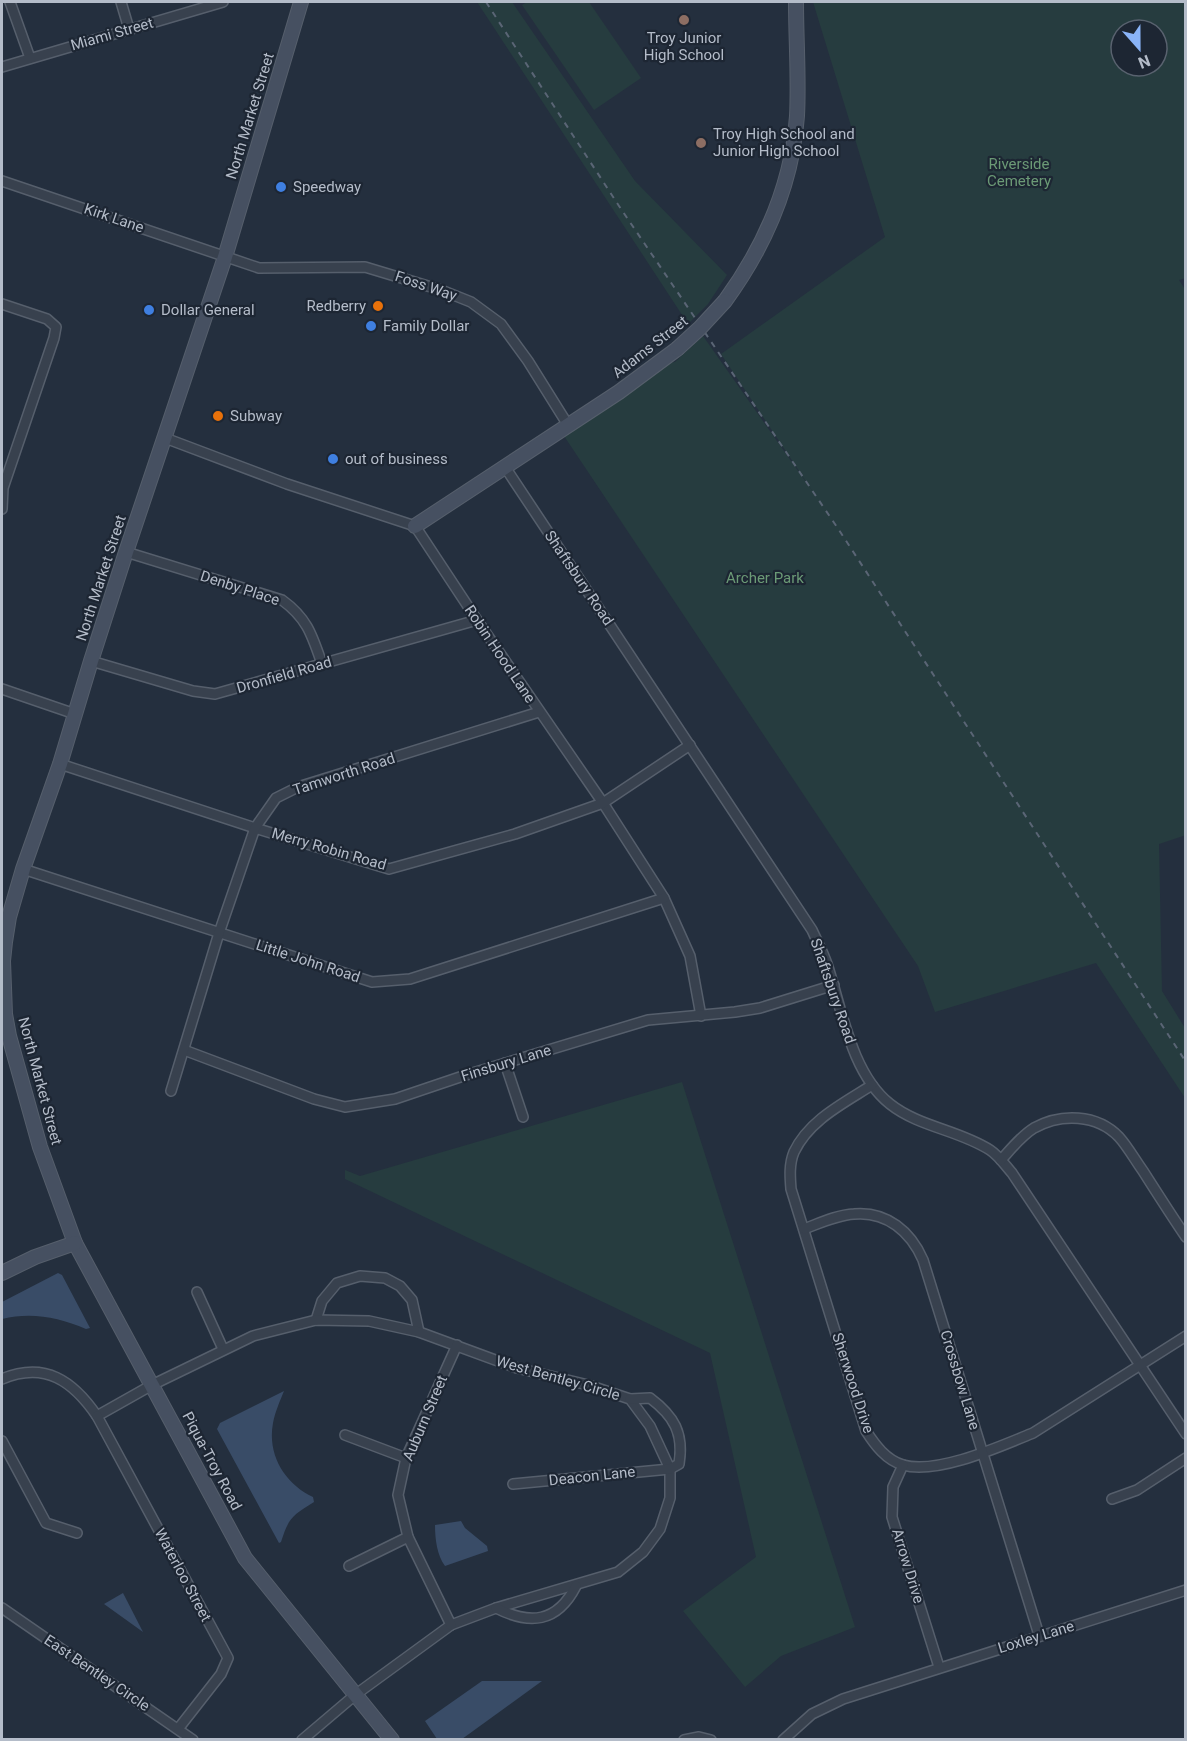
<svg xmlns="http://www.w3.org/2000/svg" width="1187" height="1741" font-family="Roboto,sans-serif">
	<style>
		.green { fill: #263c3f; fill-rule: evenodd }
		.water { fill: #394c67 }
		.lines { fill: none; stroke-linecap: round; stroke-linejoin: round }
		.street-casing { stroke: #565f6c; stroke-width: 12 }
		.secondary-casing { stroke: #565f6c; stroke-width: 16 }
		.street { stroke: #38414e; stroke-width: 9 }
		.secondary { stroke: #465061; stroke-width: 14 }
		.rail { stroke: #5a6575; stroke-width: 2; stroke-dasharray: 6 6; stroke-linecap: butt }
		.secondary-bridge-casing { stroke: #565f6c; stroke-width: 16; stroke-linecap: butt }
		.secondary-bridge { stroke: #465061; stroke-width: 14 }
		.education-dot { fill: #8d6e63; stroke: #1d2633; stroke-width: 2 }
		.shop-dot { fill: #3f7fe0; stroke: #1d2633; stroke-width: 2 }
		.food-dot { fill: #e8710a; stroke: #1d2633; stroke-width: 2 }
		.labels { text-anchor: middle; stroke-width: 4.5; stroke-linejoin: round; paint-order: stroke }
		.street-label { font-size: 15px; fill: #b4bcc9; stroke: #1d2633 }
		.poi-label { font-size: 15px; fill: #b4bcc9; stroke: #1d2633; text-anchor: start }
		.park-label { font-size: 15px; fill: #6b9a76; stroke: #1d2633 }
	</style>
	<rect width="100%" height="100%" fill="#242f3e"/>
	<g class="green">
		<polygon points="477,2 512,2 635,181 727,275 708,304 688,324"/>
		<polygon points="527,2 589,2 641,78 594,110 522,5"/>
		<path d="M 813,2 L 1185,2 L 1186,278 L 1179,280 L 1186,291 L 1186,835 L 1159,844 L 1162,991 L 1185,1028 L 1185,1098 L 1096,963 L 935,1012 L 918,966 L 560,430 L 659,364 L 675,362 L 703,336 L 813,492 L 721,354 L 885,237 ZM 1121,30 L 1157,30 L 1157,66 L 1121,66 Z"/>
		<polygon points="682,1082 855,1627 781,1656 745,1687 683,1611 756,1557 710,1353 345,1179 345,1170 360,1176"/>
	</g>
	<g class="water">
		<path d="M 58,1273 L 62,1275 L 90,1328 L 86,1329 C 58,1317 31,1312 2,1319 L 2,1302 Z"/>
		<path d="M 284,1391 C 280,1401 275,1412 273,1423 C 267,1455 285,1484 313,1497 L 314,1502 C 292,1516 289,1517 281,1542 L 279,1543 L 217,1429 L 220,1423 Z"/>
		<path d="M 461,1521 L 465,1528 L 487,1546 L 488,1551 L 445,1566 C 437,1555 435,1539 435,1525 Z"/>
		<polygon points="123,1593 143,1632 104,1604"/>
		<polygon points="482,1681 542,1681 462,1739 437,1739 425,1721"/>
	</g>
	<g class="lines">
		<g class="street-casing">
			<g id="street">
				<polyline points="10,2 30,58"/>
				<polyline points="121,2 129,29"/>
				<polyline points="2,67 223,2"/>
				<polyline points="2,181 259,268 365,267 441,290 471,302 501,324 528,361 568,425"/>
				<polyline points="2,304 47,319 56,327 54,338 3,488 2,509"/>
				<polyline points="165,438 287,484 415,526 477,620 603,803 664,898 690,956 701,1016"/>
				<path d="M 505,467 L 812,930 C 817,941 823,952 827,964 C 842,1009 851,1073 890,1104 C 919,1127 959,1130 990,1150 C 999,1156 1005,1165 1012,1173 L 1186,1434"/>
				<path d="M 126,552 L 282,600 C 307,618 312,635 322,664"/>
				<polyline points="91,661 193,691 215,694 477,620"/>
				<polyline points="2,689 75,714"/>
				<polyline points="60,764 255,828 389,869 515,834 603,803 690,745"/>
				<polyline points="23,869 372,982 410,979 664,898"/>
				<polyline points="184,1050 314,1099 345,1107 395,1099 466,1075 648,1020 735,1012 760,1008 834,985"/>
				<polyline points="505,1063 523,1117"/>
				<path d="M 872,1085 C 844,1103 809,1120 794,1152 C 789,1164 790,1177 791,1189 L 866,1431 C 875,1445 886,1460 903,1465 C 937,1475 1001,1446 1033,1433 L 1186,1336"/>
				<polyline points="171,1091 219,933 255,828 276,798 298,787 539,712"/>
				<path d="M 1001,1160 C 1011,1149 1021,1136 1034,1128 C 1061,1113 1097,1114 1119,1137 C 1128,1147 1135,1160 1143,1171 C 1157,1193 1171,1215 1186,1237"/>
				<path d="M 804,1229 C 820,1223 837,1215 854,1214 C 887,1211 911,1232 923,1260 L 1039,1635"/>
				<polyline points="197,1292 223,1349"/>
				<polyline points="316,1320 322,1301 337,1283 360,1276 385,1278 400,1286 412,1300 419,1332"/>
				<path d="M 2,1379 C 45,1361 73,1381 97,1416 L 152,1385 L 253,1336 L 316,1320 L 369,1321 L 419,1332 L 517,1368 L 588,1385 L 630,1399 L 650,1426 L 670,1469 L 670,1498 L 660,1529 L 643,1552 L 618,1572 L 496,1608 L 451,1625 L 355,1695 L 302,1740"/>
				<polyline points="97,1416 228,1658 221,1674 178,1729"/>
				<polyline points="345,1435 406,1458"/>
				<polyline points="2,1441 46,1523 77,1533"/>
				<polyline points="903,1465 893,1487 892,1517 939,1667"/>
				<path d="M 513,1484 L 670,1469 L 679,1464 C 684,1433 674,1416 650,1398 L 630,1399"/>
				<polyline points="1112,1499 1137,1490 1186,1458"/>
				<polyline points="349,1566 408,1537"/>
				<polyline points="2,1608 193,1740"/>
				<path d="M 496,1608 C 530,1625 557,1623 576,1586"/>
				<polyline points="451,1625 408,1537 398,1495 406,1458 457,1345"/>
				<polyline points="684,1740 699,1737 711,1740"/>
				<polyline points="783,1740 812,1714 843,1699 1186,1590"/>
			</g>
		</g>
		<g class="secondary-casing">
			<g id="secondary">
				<polyline points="301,2 225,257 126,552 91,661 60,764 23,869 9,917 5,942 3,961 5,1014 9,1036 40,1147 75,1243 245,1558 392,1740"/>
				<path d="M 725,301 C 765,246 792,185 797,116 C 799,78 796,40 796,2"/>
				<polyline points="415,526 619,392 677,349"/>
				<polyline points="2,1273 35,1257 75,1243"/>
			</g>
		</g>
		<use href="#street" class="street"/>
		<use href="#secondary" class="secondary"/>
		<polyline class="rail" points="486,2 619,206 839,530 1186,1062"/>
		<g class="secondary-bridge-casing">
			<polyline id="secondary-bridge" points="677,349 700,328 725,301"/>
		</g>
		<use href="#secondary-bridge" class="secondary-bridge"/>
	</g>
	<g class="education-dot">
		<circle cx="684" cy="20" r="6"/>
		<circle cx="701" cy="143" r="6"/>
	</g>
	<g class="shop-dot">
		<circle cx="281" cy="187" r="6"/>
		<circle cx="149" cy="310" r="6"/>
		<circle cx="371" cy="326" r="6"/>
		<circle cx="333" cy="459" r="6"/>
	</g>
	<g class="food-dot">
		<circle cx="378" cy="306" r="6"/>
		<circle cx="218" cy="416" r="6"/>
	</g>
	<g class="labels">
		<g class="street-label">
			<text transform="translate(112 34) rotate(-16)" y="5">Miami Street</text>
			<text transform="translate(250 116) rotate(-73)" y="5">North Market Street</text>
			<text transform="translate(114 218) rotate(19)" y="5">Kirk Lane</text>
			<text transform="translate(426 286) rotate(19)" y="5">Foss Way</text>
			<text transform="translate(650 347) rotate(-38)" y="5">Adams Street</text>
			<text transform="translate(101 578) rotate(-72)" y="5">North Market Street</text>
			<text transform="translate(579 578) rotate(56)" y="5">Shaftsbury Road</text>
			<text transform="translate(240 588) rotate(18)" y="5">Denby Place</text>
			<text transform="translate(500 654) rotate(56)" y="5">Robin Hood Lane</text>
			<text transform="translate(284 675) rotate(-16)" y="5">Dronfield Road</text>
			<text transform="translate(344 774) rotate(-18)" y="5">Tamworth Road</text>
			<text transform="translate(329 849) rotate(16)" y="5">Merry Robin Road</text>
			<text transform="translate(308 961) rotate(18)" y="5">Little John Road</text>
			<text transform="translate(833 991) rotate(71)" y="5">Shaftsbury Road</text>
			<text transform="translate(506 1063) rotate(-17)" y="5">Finsbury Lane</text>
			<text transform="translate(40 1081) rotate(75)" y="5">North Market Street</text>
			<text transform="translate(558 1378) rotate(16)" y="5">West Bentley Circle</text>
			<text transform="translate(960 1380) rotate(73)" y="5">Crossbow Lane</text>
			<text transform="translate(853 1383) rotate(72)" y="5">Sherwood Drive</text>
			<text transform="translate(425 1418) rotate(-67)" y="5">Auburn Street</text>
			<text transform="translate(212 1461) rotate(62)" y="5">Piqua-Troy Road</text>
			<text transform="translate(592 1476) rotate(-6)" y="5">Deacon Lane</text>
			<text transform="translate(908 1566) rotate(73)" y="5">Arrow Drive</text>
			<text transform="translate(183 1575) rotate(62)" y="5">Waterloo Street</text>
			<text transform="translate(1036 1637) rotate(-17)" y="5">Loxley Lane</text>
			<text transform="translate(97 1673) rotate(34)" y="5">East Bentley Circle</text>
		</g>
		<g class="poi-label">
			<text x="684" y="43" text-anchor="middle">Troy Junior<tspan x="684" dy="17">High School</tspan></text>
			<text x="713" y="139">Troy High School and<tspan x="713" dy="17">Junior High School</tspan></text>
			<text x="293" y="192">Speedway</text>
			<text x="366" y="311" text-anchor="end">Redberry</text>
			<text x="161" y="315">Dollar General</text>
			<text x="383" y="331">Family Dollar</text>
			<text x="230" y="421">Subway</text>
			<text x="345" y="464">out of business</text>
		</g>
		<g class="park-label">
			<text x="1019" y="169">Riverside<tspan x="1019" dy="17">Cemetery</tspan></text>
			<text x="765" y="583">Archer Park</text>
		</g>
	</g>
	<rect width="1187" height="1741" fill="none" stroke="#b4bcc9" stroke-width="6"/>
	<g transform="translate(1139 48) rotate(159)"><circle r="28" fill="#1d2633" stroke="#59626f" stroke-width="1.5"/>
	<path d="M0-4.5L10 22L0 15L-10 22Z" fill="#8ab4f8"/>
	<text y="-9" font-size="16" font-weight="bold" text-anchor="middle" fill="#b4bcc9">N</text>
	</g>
</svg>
